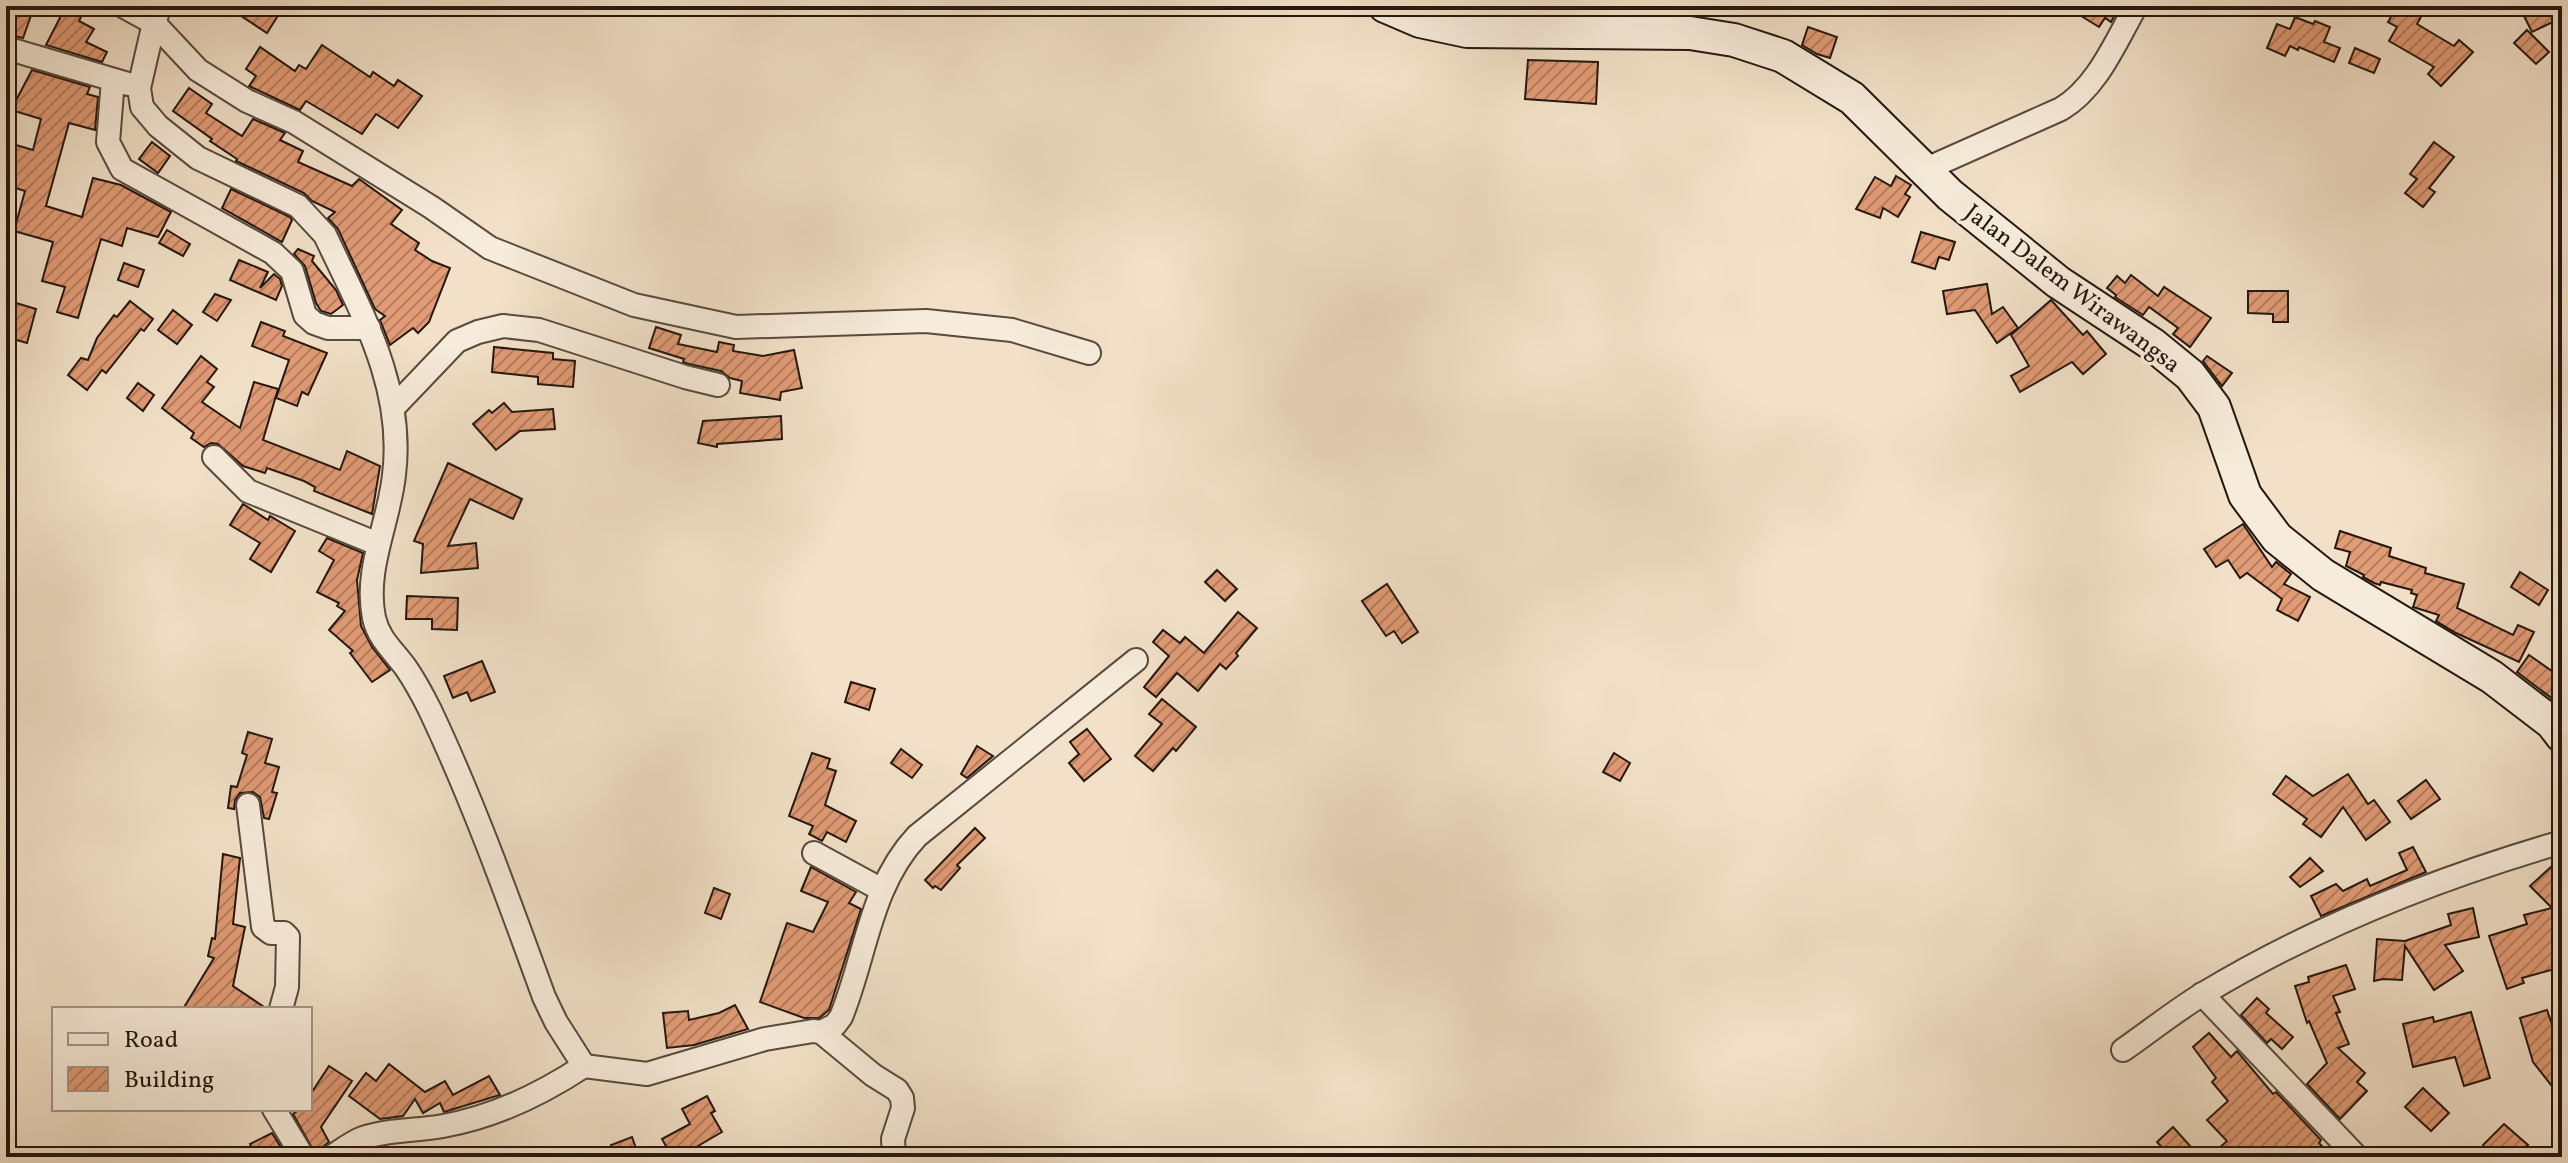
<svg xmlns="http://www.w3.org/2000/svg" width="2568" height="1163" font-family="Vollkorn,serif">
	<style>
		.building { fill: url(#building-hatch); stroke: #241710; stroke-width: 2 }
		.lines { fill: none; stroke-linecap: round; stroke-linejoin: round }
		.street-casing { stroke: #584a3e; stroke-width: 26 }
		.secondary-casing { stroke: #241710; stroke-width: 36 }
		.street { stroke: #f7ecdb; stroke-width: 22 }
		.secondary { stroke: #f7ecdb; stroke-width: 32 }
		.labels { text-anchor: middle; stroke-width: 7; stroke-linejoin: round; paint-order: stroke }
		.street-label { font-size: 24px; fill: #241710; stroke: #f7ecdb }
	</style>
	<defs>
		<pattern id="building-hatch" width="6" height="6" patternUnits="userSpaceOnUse" patternTransform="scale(2)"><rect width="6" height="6" fill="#e19b75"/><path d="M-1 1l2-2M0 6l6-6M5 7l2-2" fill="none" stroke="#b67d5f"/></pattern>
	</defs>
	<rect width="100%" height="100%" fill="#f2e1c8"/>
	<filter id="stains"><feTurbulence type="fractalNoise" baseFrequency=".0025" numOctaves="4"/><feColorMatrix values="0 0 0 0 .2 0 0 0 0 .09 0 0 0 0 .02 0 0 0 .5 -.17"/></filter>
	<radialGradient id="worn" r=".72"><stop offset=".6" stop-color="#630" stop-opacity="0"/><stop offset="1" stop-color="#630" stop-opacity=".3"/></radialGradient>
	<g class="building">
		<polygon points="6,6 22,6 33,10 23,38 6,34"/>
		<polygon points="66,6 82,15 79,21 94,29 86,42 107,52 102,62 46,45"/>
		<polygon points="226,6 284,6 267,33"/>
		<polygon points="1619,6 1676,6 1674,14 1628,13 1619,11"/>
		<polygon points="2065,6 2120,6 2111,22 2105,18 2099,27"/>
		<polygon points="2397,6 2407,6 2422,15 2417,24 2454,46 2459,40 2473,52 2441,86 2428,74 2434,67 2389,41 2397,27 2388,22"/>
		<polygon points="2545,6 2551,6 2557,20 2532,32 2524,16"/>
		<polygon points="2295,17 2313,24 2315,21 2330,27 2324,42 2340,48 2334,62 2299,47 2298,50 2290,46 2285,56 2267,48 2277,24 2290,29"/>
		<polygon points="1808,27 1837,37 1830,58 1817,54 1802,45"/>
		<polygon points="2527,30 2549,52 2536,64 2514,43"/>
		<polygon points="322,45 370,77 373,72 394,86 398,80 422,96 398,128 376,114 362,134 306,101 300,110 249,86 256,76 246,69 260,47 295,71 299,65 306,69"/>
		<polygon points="2355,48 2380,59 2374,73 2349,63"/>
		<polygon points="1528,60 1598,62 1596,104 1525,99"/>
		<polygon points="32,70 90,87 87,94 98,97 95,130 69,123 46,206 82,217 93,178 121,185 171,212 158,237 127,228 122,246 101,239 78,318 57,312 65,287 42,281 53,242 14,231 25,191 6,185 6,142 33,150 41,119 11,110"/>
		<polygon points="189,88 212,104 206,113 242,136 253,119 285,133 280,140 303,151 298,162 352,186 359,179 402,210 391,224 419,243 415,250 432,261 450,268 429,322 418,333 413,328 390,345 380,320 385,316 375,309 338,229 328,218 335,212 312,201 304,193 236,161 237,159 210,141 212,139 173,111"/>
		<polygon points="152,142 170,156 158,173 139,159"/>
		<polygon points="2434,142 2454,157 2429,188 2435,192 2423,207 2405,193 2417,179 2410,174"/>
		<polygon points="1896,176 1911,185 1905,194 1910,197 1898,217 1883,208 1880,218 1856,209 1875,177 1891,186"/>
		<polygon points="231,189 290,217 292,220 282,242 222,208"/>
		<polygon points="167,230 190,244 183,256 159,243"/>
		<polygon points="1921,232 1955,242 1949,260 1939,257 1935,269 1912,262"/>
		<polygon points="298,249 314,256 312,261 336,290 343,305 331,314 321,311 316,303 305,266 294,254"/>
		<polygon points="239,260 268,272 260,288 274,274 280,279 282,286 276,300 230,280"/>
		<polygon points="124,263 144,270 138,287 118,280"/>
		<polygon points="2131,275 2158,296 2164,287 2211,318 2190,347 2173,334 2178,328 2149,307 2143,315 2115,297 2116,295 2107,288 2117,276 2125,283"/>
		<polygon points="1987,284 1992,314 2003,307 2018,328 1997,343 1975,310 1947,314 1943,291"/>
		<polygon points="2248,291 2288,291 2288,322 2273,322 2273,314 2248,313"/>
		<polygon points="215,294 231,300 217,321 203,312"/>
		<polygon points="2051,300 2083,335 2087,331 2106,354 2083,374 2072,362 2020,392 2011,376 2029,366 2011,335"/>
		<polygon points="130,301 153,319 144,331 141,329 106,373 102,370 87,390 68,375 81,358 88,360 97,338 114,315 117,317"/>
		<polygon points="16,303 36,309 27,343 6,337 6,310 14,312"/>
		<polygon points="173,310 192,325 177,344 158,330"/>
		<polygon points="261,322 285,331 283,336 327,353 308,395 302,392 297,406 276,398 289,360 252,346"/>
		<polygon points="656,327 681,335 678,344 717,352 719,342 734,345 733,351 763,356 794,350 802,388 781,392 780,400 740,393 742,381 730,378 721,371 689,364 683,362 684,359 649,348"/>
		<polygon points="494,347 553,353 553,359 575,361 573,387 538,384 538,377 492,372"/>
		<polygon points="201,356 217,369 207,382 214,387 202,402 240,428 254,382 278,389 263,440 340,470 347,451 380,466 372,514 314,491 315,487 304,481 267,468 265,473 243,466 218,444 211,443 204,447 191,438 194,433 162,408"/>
		<polygon points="2207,356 2232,373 2222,386 2203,361"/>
		<polygon points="138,383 154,395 143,411 127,398"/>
		<polygon points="504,403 512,412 553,409 555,429 520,431 496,450 473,424 489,410 492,413"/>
		<polygon points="781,416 782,439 717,444 717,447 698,443 703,421"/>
		<polygon points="448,463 522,499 513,519 470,499 448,546 476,543 478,568 421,573 423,544 414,541"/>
		<polygon points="243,504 268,520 270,516 295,531 271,572 250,559 260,543 230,525"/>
		<polygon points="2243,524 2272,567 2276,562 2291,574 2284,584 2310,597 2298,621 2277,610 2282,599 2247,573 2240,578 2228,560 2216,567 2204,549"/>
		<polygon points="2340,531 2391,548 2389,556 2426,568 2425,573 2464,584 2457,608 2513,635 2518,625 2534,632 2519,662 2456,633 2436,621 2439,615 2413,607 2417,595 2411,593 2412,590 2381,582 2380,585 2374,583 2363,577 2364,575 2346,566 2350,552 2335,548"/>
		<polygon points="327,538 363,553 357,580 361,626 372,647 390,670 372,682 350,653 353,651 329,630 345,611 337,606 339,603 317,592 334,560 319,551"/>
		<polygon points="1217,570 1237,589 1225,601 1205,582"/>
		<polygon points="2520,572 2548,590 2539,605 2511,587"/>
		<polygon points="1387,584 1418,632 1402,643 1394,631 1386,636 1362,601"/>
		<polygon points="407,596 458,598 457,630 432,629 432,619 406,619"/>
		<polygon points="1238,612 1257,628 1236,653 1238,656 1226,669 1220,664 1198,691 1177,673 1156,697 1144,687 1169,656 1153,642 1163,630 1180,643 1185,637 1204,653"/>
		<polygon points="2529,655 2562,678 2562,706 2517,672"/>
		<polygon points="482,661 495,692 471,701 467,692 453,698 444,676"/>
		<polygon points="851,682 875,689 869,710 845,702"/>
		<polygon points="1162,699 1196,727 1176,751 1173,748 1153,771 1135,756 1162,724 1149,714"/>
		<polygon points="1087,729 1111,759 1084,781 1069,763 1079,754 1070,742"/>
		<polygon points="248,732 272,739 265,763 279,767 272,792 277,793 269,819 264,818 260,797 253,792 240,793 235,800 234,809 228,808 231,786 237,787 247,755 242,753"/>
		<polygon points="977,746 993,756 967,778 961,774"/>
		<polygon points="901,749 922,765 912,778 891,763"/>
		<polygon points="812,753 830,759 827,768 836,771 825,805 856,821 846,842 827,832 822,841 809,834 813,826 789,816"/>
		<polygon points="1614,753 1630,763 1620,781 1603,772"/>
		<polygon points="2348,774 2368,804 2374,800 2390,822 2366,840 2343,807 2321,837 2303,824 2307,819 2273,794 2286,776 2313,796"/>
		<polygon points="2426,780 2440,799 2411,819 2398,801"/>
		<polygon points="975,828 985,838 957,865 960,868 941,890 935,886 933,888 925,880"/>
		<polygon points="2413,847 2426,872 2321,916 2311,896 2336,884 2343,891 2367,879 2370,886 2407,870 2399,853"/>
		<polygon points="223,854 240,858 233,924 245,927 233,986 267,1009 183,1009 214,958 208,956 212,938 215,939"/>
		<polygon points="2562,857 2562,967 2522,978 2524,983 2507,989 2489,936 2527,924 2524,915 2552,908 2530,886"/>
		<polygon points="2310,858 2323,871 2300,887 2290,877"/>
		<polygon points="811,867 856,892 849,903 861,909 829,1010 819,1018 804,1018 760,1002 787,923 813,932 828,902 801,891"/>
		<polygon points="714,888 730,894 721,919 705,913"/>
		<polygon points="2473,908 2479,937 2445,945 2463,971 2434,990 2405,946 2402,980 2383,979 2374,981 2377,939 2405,941 2451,925 2448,914"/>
		<polygon points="2346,965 2355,989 2333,996 2340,1012 2336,1013 2349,1044 2338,1048 2365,1073 2357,1082 2367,1091 2340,1119 2307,1084 2327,1063 2309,1021 2307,1023 2295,986 2309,982 2308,977"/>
		<polygon points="2257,998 2269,1009 2266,1013 2293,1037 2282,1049 2271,1039 2267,1043 2241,1015"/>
		<polygon points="735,1005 748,1029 694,1045 667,1048 663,1013 688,1011 689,1020 719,1013"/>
		<polygon points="2547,1010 2562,1053 2562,1099 2533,1062 2520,1018"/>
		<polygon points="2471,1012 2490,1078 2464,1086 2455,1057 2413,1067 2403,1024 2433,1017 2434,1022"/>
		<polygon points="2209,1033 2231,1057 2237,1051 2273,1094 2276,1092 2321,1140 2319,1143 2332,1157 2209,1157 2227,1141 2207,1120 2228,1101 2212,1082 2216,1078 2193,1047"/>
		<polygon points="389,1064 425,1092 445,1081 453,1095 489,1076 500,1095 444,1112 440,1103 423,1113 415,1099 403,1116 380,1119 349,1096 366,1073 376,1081"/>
		<polygon points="329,1066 352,1081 321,1127 329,1142 319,1150 317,1157 293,1114 300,1109 310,1109 310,1095"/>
		<polygon points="2423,1088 2449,1113 2431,1131 2405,1107"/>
		<polygon points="707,1096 715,1111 711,1113 722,1132 679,1157 672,1157 662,1139 690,1124 682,1109"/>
		<polygon points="2504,1124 2528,1145 2524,1148 2533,1157 2487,1157 2483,1145"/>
		<polygon points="2173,1127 2200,1157 2171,1157 2157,1142"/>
		<polygon points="272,1133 287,1157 256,1157 250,1144"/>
		<polygon points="632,1137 639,1157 615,1157 611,1145"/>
	</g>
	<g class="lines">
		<g class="street-casing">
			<g id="street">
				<polyline points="123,6 154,23 198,70 247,101 294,122 431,207 490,248 634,305 736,327 926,321 1012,330 1089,353"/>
				<path d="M 160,6 L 154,23 L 139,88 L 142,107 L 158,126 L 198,158 L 298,206 L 325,235 C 361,312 405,387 394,475 C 389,523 364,569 374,618 C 379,640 394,651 406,668 C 415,681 423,696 430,710 C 474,803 509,901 544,997 L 556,1022 L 584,1066 C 540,1095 494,1117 443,1126 C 416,1131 389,1129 363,1138 C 352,1142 341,1151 331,1157"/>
				<polyline points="6,48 128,84"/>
				<polyline points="113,80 108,142 122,169 273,253 292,271 305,315 314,323 328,328 369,328"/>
				<path d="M 1924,170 L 2061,109 C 2097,88 2116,41 2136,6"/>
				<polyline points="394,407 457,341 478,332 503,326 539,330 685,377 718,385"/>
				<polyline points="214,457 248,491 378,544"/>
				<polyline points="248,805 263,927 271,933 284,933 288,937 287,987 281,1009"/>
				<polyline points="814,853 882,890"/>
				<polyline points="2202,994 2357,1157"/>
				<path d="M 821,1032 L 835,1025 L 841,1017 C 866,956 870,886 917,836 L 1136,660"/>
				<path d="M 2123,1050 C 2149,1032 2175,1011 2203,994 C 2314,927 2438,878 2562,842"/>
				<polyline points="584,1066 647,1074 765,1039 813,1031 821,1032 873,1075 897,1090 902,1098 903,1108 893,1139 894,1157"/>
				<polyline points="274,1109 303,1157"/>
			</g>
		</g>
		<g class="secondary-casing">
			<polyline id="secondary" points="1385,6 1420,21 1467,31 1690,33 1734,40 1783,56 1852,98 1950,195 2058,282 2152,344 2190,375 2214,407 2245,495 2277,538 2323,575 2492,677 2552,723 2562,736"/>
		</g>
		<use href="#street" class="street"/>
		<use href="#secondary" class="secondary"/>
	</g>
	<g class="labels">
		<g class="street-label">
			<text transform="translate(2073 288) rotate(37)" y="8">Jalan Dalem Wirawangsa</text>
		</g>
	</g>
	<rect width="2568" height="1163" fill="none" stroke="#f2e1c8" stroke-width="32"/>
	<rect x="8" y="8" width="2552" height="1147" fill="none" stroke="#241710" stroke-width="4"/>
	<rect x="16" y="16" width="2536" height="1131" fill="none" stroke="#241710" stroke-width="2"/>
	<rect x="52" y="1007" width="260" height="104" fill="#f7ecdb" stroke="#a3978a" stroke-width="2"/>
	<rect x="68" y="1033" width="40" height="12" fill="#f7ecdb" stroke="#a3978a" stroke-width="2"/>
	<text x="124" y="1047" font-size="24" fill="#241710">Road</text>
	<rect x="68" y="1067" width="40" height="24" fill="url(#building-hatch)" stroke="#a3978a" stroke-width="2"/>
	<text x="124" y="1087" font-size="24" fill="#241710">Building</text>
	<rect width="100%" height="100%" filter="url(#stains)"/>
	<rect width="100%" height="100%" fill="url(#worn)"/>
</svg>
